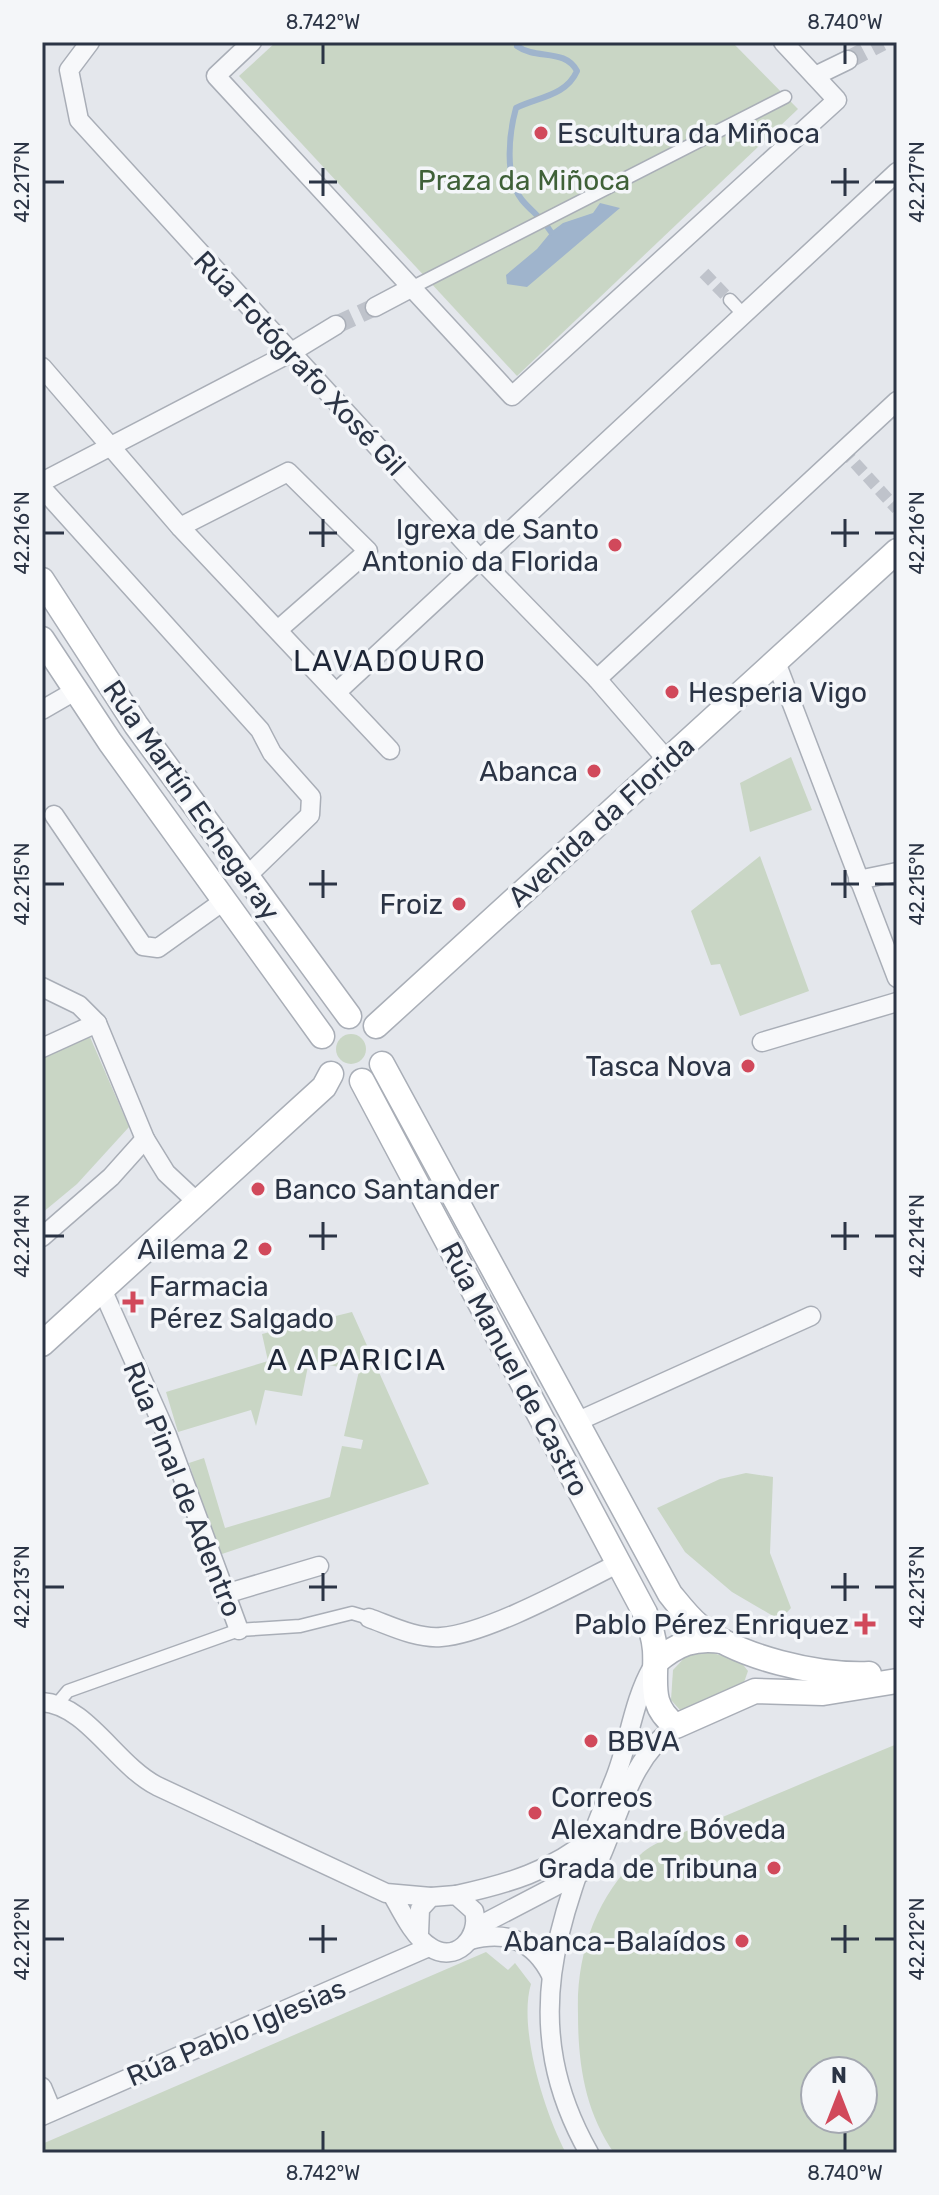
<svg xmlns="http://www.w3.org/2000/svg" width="939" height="2195" font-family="Rubik,sans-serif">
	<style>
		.green { fill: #c9d6c5; fill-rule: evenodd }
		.water { fill: #9fb4cc }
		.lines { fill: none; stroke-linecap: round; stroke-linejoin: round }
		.stream { stroke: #9fb4cc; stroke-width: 6 }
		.pedestrian-tunnel { stroke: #bfc3cb; stroke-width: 12; stroke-dasharray: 12 6; stroke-linecap: butt }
		.minor-tunnel { stroke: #bfc3cb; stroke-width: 18; stroke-dasharray: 18 9; stroke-linecap: butt }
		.pedestrian-casing { stroke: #a9aeb7; stroke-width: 15 }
		.minor-casing { stroke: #a9aeb7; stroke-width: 21 }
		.secondary-casing { stroke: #a9aeb7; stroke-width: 27 }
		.pedestrian { stroke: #f7f8fa; stroke-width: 12 }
		.minor { stroke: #f7f8fa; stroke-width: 18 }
		.secondary { stroke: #fff; stroke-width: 24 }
		.ticks { fill: none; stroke: #2b3445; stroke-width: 3 }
		.poi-dot { fill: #d1495b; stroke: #f4f6f9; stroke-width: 3 }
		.labels { text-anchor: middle; stroke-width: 7; stroke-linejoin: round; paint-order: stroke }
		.poi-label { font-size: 28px; fill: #2b3445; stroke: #f4f6f9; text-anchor: end }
		.park-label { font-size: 28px; fill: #3f6138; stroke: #f4f6f9 }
		.street-label { font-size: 28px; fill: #2b3445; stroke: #f4f6f9 }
		.neighbourhood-label { font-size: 30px; letter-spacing: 2px; fill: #1d2536; stroke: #f4f6f9 }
		.neatline { fill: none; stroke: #2b3445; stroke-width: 3 }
		.ticks-label { font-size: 20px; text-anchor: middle; fill: #2b3445 }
	</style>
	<rect width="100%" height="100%" fill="#e4e7ec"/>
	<g class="green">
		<polygon points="276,42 732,42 798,109 517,376 239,76"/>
		<polygon points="791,757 812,810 750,832 740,783"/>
		<polygon points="760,856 809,991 740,1016 720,964 711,965 691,911"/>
		<circle cx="351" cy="1049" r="15"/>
		<polygon points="90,1037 129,1127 77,1184 42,1213 42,1057"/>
		<polygon points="352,1312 429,1484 219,1555 189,1463 204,1458 225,1528 330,1497 342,1446 361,1449 363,1440 344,1436 359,1371 309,1361 302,1396 265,1390 256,1426 251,1410 178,1432 166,1392 268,1361 262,1334"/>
		<polygon points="746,1473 773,1477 770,1553 791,1608 780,1620 732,1592 685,1552 657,1508 720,1479"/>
		<polygon points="706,1651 740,1661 748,1671 742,1688 681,1711 671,1700 673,1670 689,1653"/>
		<path d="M 897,1744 L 897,2153 L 614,2153 C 585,2111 578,2064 578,2014 C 576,1954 596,1897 640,1855 C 655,1840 686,1832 706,1824 C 770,1797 833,1770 897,1744 ZM 815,2071 L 863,2071 L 863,2119 L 815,2119 Z"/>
		<path d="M 486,1952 L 508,1970 L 515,1963 L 531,1984 C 518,2027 544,2112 566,2153 L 42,2153 L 42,2144 Z"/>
	</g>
	<polygon class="water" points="600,203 620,208 527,287 507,284 506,275 537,249 551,232 563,223 593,213"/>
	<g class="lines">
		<path class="stream" d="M 517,46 C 536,60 565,48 577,71 C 566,96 538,97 516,108 C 509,133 504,178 522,200 C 532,212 542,218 551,232"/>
		<g class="pedestrian-tunnel">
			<polyline points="704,273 730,300"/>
			<polyline points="843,450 897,509"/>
		</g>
		<g class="minor-tunnel">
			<polyline points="848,60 882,42"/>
			<polyline points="336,325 375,307"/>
		</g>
		<g class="pedestrian-casing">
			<g id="pedestrian">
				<polyline points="411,288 785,97"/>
				<polyline points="730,300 743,314"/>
				<polyline points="58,1703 68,1691 239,1630 300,1626 352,1613 369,1618"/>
			</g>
		</g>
		<g class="minor-casing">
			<g id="minor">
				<polyline points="90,42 69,70 79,120 479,558 597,679 667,760"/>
				<polyline points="252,42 216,76 512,396 837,100 783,42"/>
				<polyline points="815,76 848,60"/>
				<polyline points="375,307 411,288"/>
				<polyline points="42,367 180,527 390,750"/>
				<polyline points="42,482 290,353 336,325"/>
				<polyline points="42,488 260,730 272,753 311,797 310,815 246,877"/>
				<polyline points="180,527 288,472 368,551 279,629"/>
				<polyline points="776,662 897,978"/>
				<polyline points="597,679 897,401"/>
				<polyline points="338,691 897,172"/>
				<polyline points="42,710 75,691"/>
				<polyline points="54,815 143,946 158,948 225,900"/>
				<polyline points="858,880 897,872"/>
				<polyline points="42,987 79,1005 97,1023 145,1139 166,1173 197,1202"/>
				<polyline points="762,1042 897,1002"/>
				<polyline points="42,1048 97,1023"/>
				<polyline points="42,1237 111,1177 145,1139"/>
				<polyline points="102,1289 167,1435 239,1630"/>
				<polyline points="576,1422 811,1316"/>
				<polyline points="225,1594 319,1566"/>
				<path d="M 369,1618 C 391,1626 417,1639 441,1637 C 487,1634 575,1585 619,1563"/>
				<path d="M 42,1702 C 87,1705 116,1765 157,1786 L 386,1893 L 431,1897"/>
				<path d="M 456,1895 C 507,1884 552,1871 592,1837"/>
				<path d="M 393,1896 C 402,1912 414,1937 430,1947 C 455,1964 481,1938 474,1911 L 456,1895 L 431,1897 L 420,1909 L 419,1934"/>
				<path d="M 475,1928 L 594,1866 L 601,1856 C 621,1810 632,1756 676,1726"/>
				<path d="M 470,1940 C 507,1930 534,1941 551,1975"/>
				<polyline points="42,2087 52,2111"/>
				<polyline points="42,2116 429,1947"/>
				<path d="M 589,2153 C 512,2017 563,1909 615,1778 C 629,1743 633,1701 652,1668"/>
			</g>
		</g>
		<g class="secondary-casing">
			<g id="secondary">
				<polyline points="42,580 136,725 349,1016"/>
				<polyline points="42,639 110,742 322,1036"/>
				<polyline points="376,1026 897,551"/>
				<path d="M 382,1064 L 670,1594 C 679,1605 688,1617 699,1626 C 739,1658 818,1676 869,1674"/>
				<path d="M 362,1081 L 645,1613 C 650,1625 654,1637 655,1650 C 657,1681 647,1705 676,1726 L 755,1691 L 823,1693 L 897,1681"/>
				<polyline points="42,1344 324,1087 331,1074"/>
				<path d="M 656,1662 C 677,1644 694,1637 722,1641"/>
			</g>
		</g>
		<use href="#pedestrian" class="pedestrian"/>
		<use href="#minor" class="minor"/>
		<use href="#secondary" class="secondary"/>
	</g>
	<path class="ticks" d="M 323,44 L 323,64M 845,44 L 845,64M 323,168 L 323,196M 845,168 L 845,196M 44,182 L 64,182M 309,182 L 337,182M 831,182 L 859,182M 875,182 L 895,182M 323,519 L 323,547M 845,519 L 845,547M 44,533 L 64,533M 309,533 L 337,533M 831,533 L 859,533M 875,533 L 895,533M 323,870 L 323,898M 845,870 L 845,898M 44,884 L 64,884M 309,884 L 337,884M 831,884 L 859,884M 875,884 L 895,884M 323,1222 L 323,1250M 845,1222 L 845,1250M 44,1236 L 64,1236M 309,1236 L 337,1236M 831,1236 L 859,1236M 875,1236 L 895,1236M 323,1573 L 323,1601M 845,1573 L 845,1601M 44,1587 L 64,1587M 309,1587 L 337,1587M 831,1587 L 859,1587M 875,1587 L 895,1587M 323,1925 L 323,1953M 845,1925 L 845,1953M 44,1939 L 64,1939M 309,1939 L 337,1939M 831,1939 L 859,1939M 875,1939 L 895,1939M 323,2131 L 323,2151M 845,2131 L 845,2151"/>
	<g class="poi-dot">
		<circle cx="541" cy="133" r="8"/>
		<circle cx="615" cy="545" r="8"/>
		<circle cx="672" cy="692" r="8"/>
		<circle cx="594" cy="771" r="8"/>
		<circle cx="459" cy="904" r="8"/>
		<circle cx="748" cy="1066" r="8"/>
		<circle cx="258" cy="1189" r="8"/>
		<circle cx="265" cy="1249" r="8"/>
		<path d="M129 1290h8v8h8v8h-8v8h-8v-8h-8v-8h8z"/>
		<path d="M861 1612h8v8h8v8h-8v8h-8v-8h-8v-8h8z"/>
		<circle cx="591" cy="1741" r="8"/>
		<circle cx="535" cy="1813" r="8"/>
		<circle cx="774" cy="1868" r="8"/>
		<circle cx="742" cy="1941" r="8"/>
	</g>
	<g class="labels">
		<g class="poi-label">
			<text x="557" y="143" text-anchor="start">Escultura da Miñoca</text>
			<text x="599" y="539">Igrexa de Santo<tspan x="599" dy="32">Antonio da Florida</tspan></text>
			<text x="688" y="702" text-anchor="start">Hesperia Vigo</text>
			<text x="578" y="781">Abanca</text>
			<text x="443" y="914">Froiz</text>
			<text x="732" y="1076">Tasca Nova</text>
			<text x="274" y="1199" text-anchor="start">Banco Santander</text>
			<text x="249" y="1259">Ailema 2</text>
			<text x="149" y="1296" text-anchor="start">Farmacia<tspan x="149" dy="32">Pérez Salgado</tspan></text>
			<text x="849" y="1634">Pablo Pérez Enriquez</text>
			<text x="607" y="1751" text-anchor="start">BBVA</text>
			<text x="551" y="1807" text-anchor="start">Correos<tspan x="551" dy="32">Alexandre Bóveda</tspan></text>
			<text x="758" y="1878">Grada de Tribuna</text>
			<text x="726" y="1951">Abanca-Balaídos</text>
		</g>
		<g class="park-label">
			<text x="524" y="190">Praza da Miñoca</text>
		</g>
		<g class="street-label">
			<text transform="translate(300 363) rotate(47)" y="10">Rúa Fotógrafo Xosé Gil</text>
			<text transform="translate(192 800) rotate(55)" y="10">Rúa Martín Echegaray</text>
			<text transform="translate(601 821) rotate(-42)" y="10">Avenida da Florida</text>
			<text transform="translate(515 1369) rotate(62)" y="10">Rúa Manuel de Castro</text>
			<text transform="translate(183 1489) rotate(68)" y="10">Rúa Pinal de Adentro</text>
			<text transform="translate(236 2032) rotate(-23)" y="10">Rúa Pablo Iglesias</text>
		</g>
		<g class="neighbourhood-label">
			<text x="390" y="671">LAVADOURO</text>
			<text x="357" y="1370">A APARICIA</text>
		</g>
	</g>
	<rect width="939" height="2195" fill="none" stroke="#f4f6f9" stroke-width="88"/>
	<g transform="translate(839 2095)"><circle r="38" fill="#f4f6f9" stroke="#a4a8b1" stroke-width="2"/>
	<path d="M0-6L14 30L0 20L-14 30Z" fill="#d1495b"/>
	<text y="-12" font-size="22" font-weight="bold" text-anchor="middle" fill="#2b3445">N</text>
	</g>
	<rect x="44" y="44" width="851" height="2107" class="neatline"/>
	<g class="ticks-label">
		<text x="323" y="29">8.742°W</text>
		<text x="845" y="29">8.740°W</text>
		<text transform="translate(22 182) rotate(-90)" y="7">42.217°N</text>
		<text transform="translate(917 182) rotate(-90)" y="7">42.217°N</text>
		<text transform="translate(22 533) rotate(-90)" y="7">42.216°N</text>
		<text transform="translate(917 533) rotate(-90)" y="7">42.216°N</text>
		<text transform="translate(22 884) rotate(-90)" y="7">42.215°N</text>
		<text transform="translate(917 884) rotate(-90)" y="7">42.215°N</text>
		<text transform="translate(22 1236) rotate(-90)" y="7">42.214°N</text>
		<text transform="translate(917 1236) rotate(-90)" y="7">42.214°N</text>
		<text transform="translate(22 1587) rotate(-90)" y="7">42.213°N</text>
		<text transform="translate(917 1587) rotate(-90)" y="7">42.213°N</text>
		<text transform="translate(22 1939) rotate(-90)" y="7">42.212°N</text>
		<text transform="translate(917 1939) rotate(-90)" y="7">42.212°N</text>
		<text x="323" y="2180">8.742°W</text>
		<text x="845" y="2180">8.740°W</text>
	</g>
</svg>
